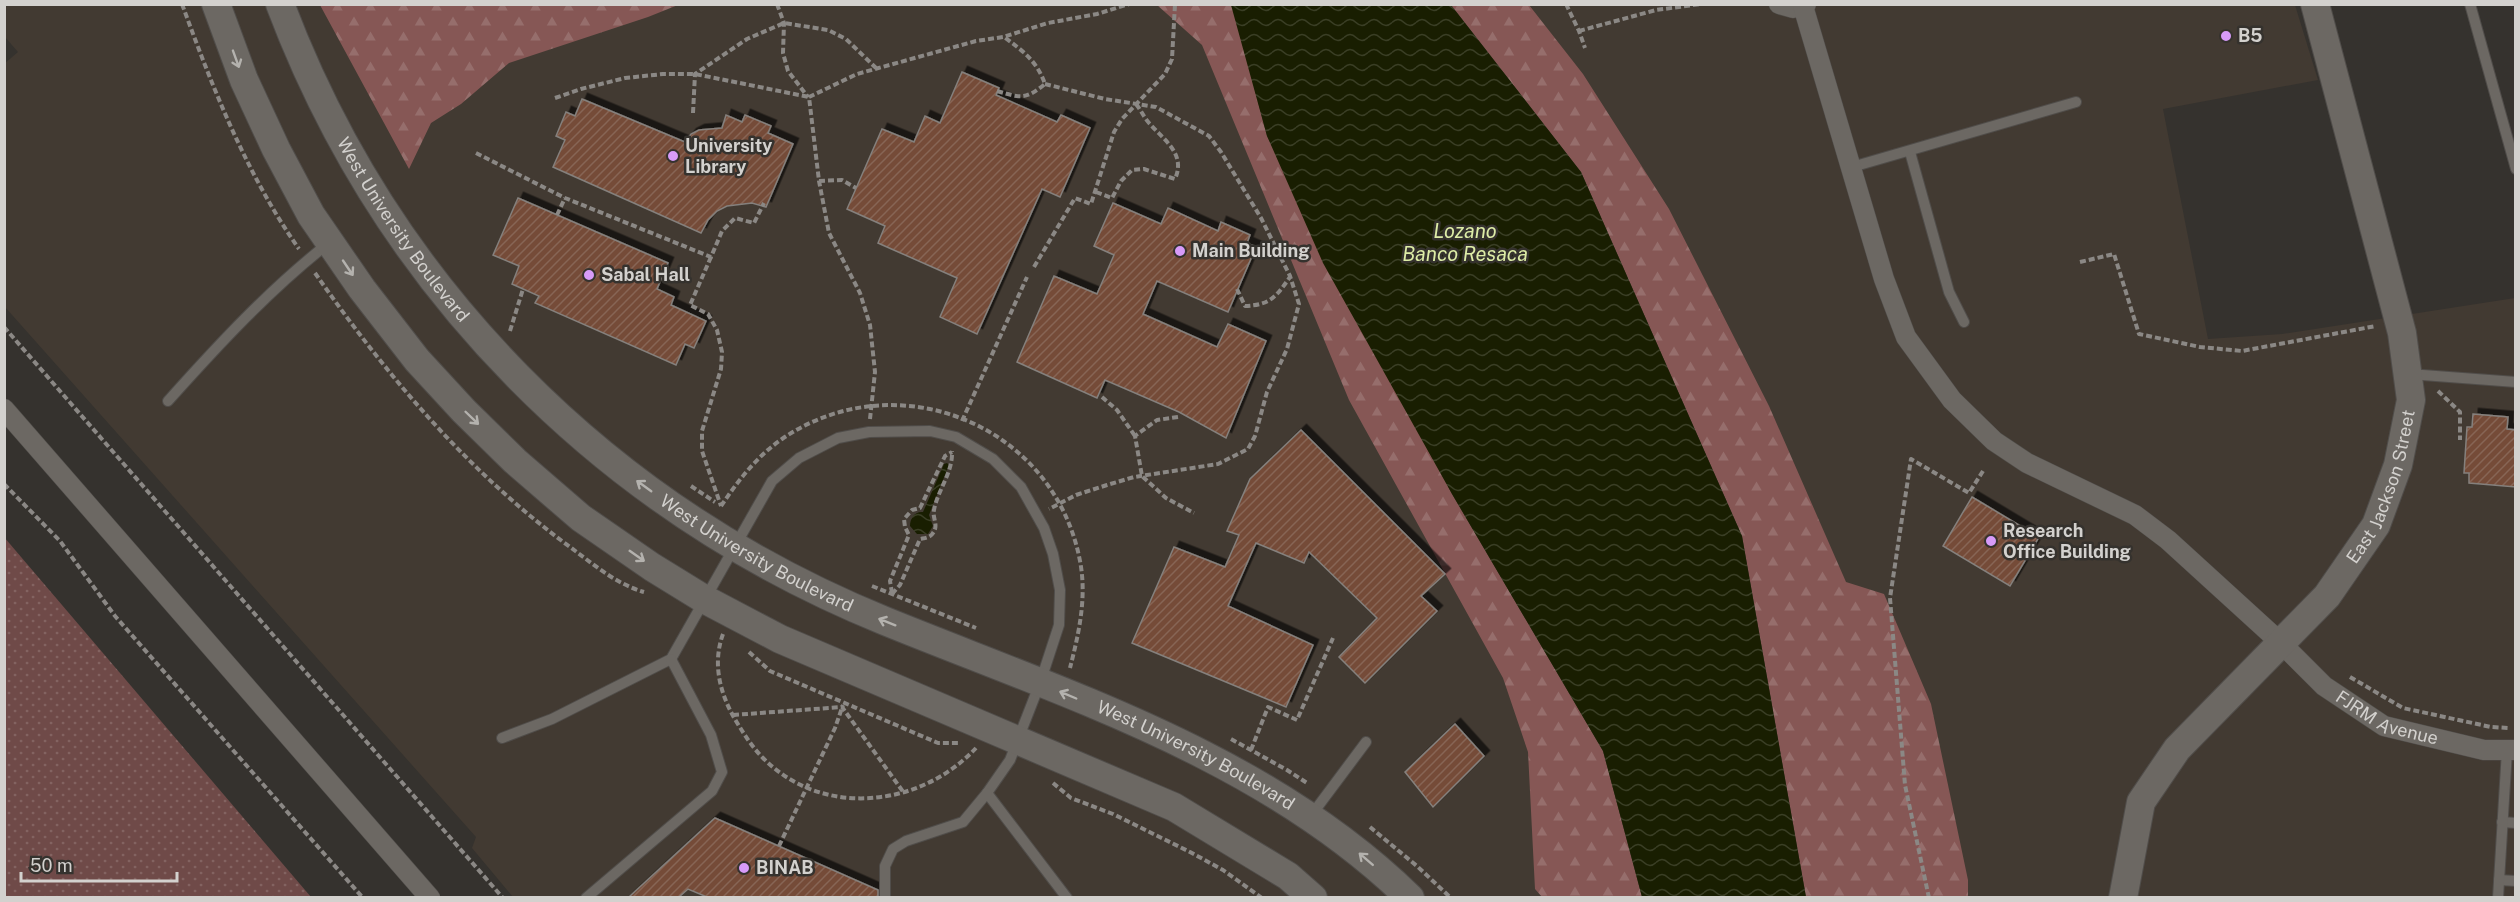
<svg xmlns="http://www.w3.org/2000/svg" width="2520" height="902" font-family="'Public Sans',sans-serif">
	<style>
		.built { fill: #423a32 }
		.grass { fill: url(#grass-dots) }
		.forest { fill: url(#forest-firs) }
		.water { fill: url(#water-waves) }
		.building { fill: url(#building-hatch); stroke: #85807d; stroke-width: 1.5; filter: url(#shadow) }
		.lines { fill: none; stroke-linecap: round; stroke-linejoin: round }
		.service-casing { stroke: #504d4a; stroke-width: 12 }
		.minor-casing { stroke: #504d4a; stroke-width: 21 }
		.secondary-casing { stroke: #504d4a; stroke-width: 30 }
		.path { stroke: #8b8885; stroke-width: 4; stroke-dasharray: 6 3; stroke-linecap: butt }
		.service { stroke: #6c6863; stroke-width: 10 }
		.minor { stroke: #6c6863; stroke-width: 20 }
		.secondary { stroke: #6c6863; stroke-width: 28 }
		.oneway { stroke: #b4b2ae }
		.poi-dot { fill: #d79bf9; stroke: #35322e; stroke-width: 2 }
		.labels { text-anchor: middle; stroke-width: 5; stroke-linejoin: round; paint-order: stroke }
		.poi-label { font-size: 18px; font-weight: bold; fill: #d3d1ce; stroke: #35322e; text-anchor: start }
		.street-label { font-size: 18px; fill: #d3d1ce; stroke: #35322e }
		.water-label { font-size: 20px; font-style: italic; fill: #ddeca6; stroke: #35322e }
	</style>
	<defs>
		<pattern id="grass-dots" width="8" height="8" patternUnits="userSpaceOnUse" patternTransform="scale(1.5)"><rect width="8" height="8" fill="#6f4a48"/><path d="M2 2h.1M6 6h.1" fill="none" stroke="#836361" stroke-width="1.8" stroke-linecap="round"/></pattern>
		<pattern id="forest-firs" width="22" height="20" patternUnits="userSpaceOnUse" patternTransform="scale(1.5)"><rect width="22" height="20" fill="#865755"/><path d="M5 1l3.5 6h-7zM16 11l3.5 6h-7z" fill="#966e6c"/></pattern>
		<pattern id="water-waves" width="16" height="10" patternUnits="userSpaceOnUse" patternTransform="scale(1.5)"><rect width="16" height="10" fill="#191e01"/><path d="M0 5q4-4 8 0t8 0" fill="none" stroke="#3a3e25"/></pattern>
		<pattern id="building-hatch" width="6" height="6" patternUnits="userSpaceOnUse" patternTransform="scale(1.5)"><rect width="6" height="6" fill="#744c38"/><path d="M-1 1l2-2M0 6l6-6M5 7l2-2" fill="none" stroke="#876554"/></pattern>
		<filter id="shadow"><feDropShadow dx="5.5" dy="-5.5" stdDeviation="0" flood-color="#0009"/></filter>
	</defs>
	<rect width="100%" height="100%" fill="#35322e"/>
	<polygon class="built" points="5,4 2295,5 2318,80 2163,109 2208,339 2282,334 2515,298 2515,897 513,897 472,848 476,837 5,307 4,64 18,52 5,37"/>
	<polygon class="grass" points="4,537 311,897 5,897"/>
	<g class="forest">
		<polygon points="320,5 678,5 648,17 509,63 461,104 431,123 409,169"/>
		<polygon points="1157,5 1231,5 1234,10 1267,136 1452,494 1603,751 1642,897 1542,897 1535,889 1528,752 1503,678 1349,400 1202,45"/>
		<polygon points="1451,5 1529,5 1583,74 1669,209 1769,406 1846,582 1884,594 1931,704 1968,880 1968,897 1806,897 1742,536 1581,172"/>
	</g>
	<g class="water">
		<polygon points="1231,5 1451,5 1581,172 1742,536 1806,897 1642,897 1603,751 1452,494 1323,263 1267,136"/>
		<path d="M 947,463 L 949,465 L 929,515 L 933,526 L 928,534 L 917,534 L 910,526 C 910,518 915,511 923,512 L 944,464 Z"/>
	</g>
	<g class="building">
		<polygon points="962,72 999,88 996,95 1057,122 1061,115 1090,128 1060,197 1042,189 977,334 940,317 957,278 878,243 885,226 847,209 882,129 914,142 925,116 940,123"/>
		<polygon points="582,99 685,142 691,134 699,130 722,128 726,115 742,122 745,115 771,126 768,133 793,144 766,207 752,203 727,206 717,211 708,220 701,233 553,167 565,140 556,136 566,112 575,116"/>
		<polygon points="518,198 668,263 657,289 674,297 671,305 706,321 694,348 685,344 676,365 535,303 539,296 512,284 519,266 493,255"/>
		<polygon points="1113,203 1161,224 1168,208 1218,231 1221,222 1250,235 1247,243 1256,247 1228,312 1157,281 1143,314 1217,347 1228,324 1266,341 1226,438 1179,412 1105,380 1097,398 1017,362 1054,276 1097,294 1114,255 1094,246"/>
		<polygon points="2473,414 2508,417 2507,429 2516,430 2516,487 2469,483 2469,473 2464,473 2467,427 2472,427"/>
		<polygon points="1301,430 1445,574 1421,596 1437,611 1365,683 1339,657 1377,618 1309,552 1304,563 1256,543 1228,606 1313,645 1286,707 1132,643 1174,547 1225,567 1239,535 1227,531 1250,479"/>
		<polygon points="1972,497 2039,537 2010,586 1943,546"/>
		<polygon points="1455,724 1484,756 1433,807 1405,772"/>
		<polygon points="715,818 878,890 878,897 707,897 688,889 679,897 629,897"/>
	</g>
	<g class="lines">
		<g class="service-casing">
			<g id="service">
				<polyline points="2470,4 2516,169"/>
				<polyline points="1910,152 1949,292 1964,322"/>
				<polyline points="1852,167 2076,102"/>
				<polyline points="2409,374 2516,382"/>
				<path d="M 168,401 C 219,344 270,289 330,242"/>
				<polyline points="502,738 552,719 671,659 772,481 799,458 838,438 869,432 930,431 956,437 993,459 1021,487 1044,528 1053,554 1060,590 1059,625 1040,683 1010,760 987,793 1067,898"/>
				<polyline points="1310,817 1366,742"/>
				<polyline points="2502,822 2516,823"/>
				<polyline points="2499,880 2516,881"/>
				<polyline points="586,898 712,791 722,772 711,735 671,659"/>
				<polyline points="885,898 885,866 893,849 906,841 963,822 987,793"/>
				<polyline points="2498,898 2507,750"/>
			</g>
		</g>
		<g class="minor-casing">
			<g id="minor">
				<polyline points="1779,4 1793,8 1806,4"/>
				<path id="s1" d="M 1803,6 L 1884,279 L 1906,337 L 1952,400 L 1994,441 L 2027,463 L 2135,515 L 2168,540 L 2281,643 L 2324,686 L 2384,726 L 2484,750 L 2516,750"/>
				<polyline points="4,409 430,898"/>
			</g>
		</g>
		<g class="secondary-casing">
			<g id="secondary">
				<polyline points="216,4 244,80 276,149 311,215 362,289 417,360 464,411 515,461 581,518 652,567 704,599 780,639 1174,807 1288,876 1313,898"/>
				<path id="s2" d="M 280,4 C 387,288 605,507 885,621 C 1067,695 1266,757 1410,898"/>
				<path id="s3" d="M 2123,898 L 2141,802 L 2177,749 L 2327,596 L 2376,525 L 2398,465 L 2411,400 L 2402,333 L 2315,4"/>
			</g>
		</g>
		<g class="path">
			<path d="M 182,4 C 213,89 247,175 299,249"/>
			<polyline points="777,4 784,23 783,53 788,71 808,97"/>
			<polyline points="1566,4 1579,31 1585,48"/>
			<polyline points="1579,31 1656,10 1701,4"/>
			<polyline points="1045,84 1105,99 1156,107 1209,136 1221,152 1261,218 1290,276 1299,304 1287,349 1267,392 1255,436 1248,449 1218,464 1134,477 1107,485 1076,495 1049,509"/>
			<path d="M 997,91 C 1021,98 1025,100 1045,84 C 1037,61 1023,51 1004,37"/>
			<polyline points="555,98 581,89 625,78 663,74 695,74 809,97"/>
			<polyline points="693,113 695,74 747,39 784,23 828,30 846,39 876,68"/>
			<polyline points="476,153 565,198 711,257 722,231 735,218 754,223 764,203"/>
			<polyline points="819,181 842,180 856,188"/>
			<path d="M 1096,192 L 1112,198 L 1121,181 L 1132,170 L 1144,169 L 1175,179 C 1186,154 1165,141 1150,124 C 1144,118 1141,110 1136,104"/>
			<polyline points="557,215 565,198"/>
			<polyline points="711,257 690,305 708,314 717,330 722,352 721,369 702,431 702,451 721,506"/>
			<polyline points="2080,262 2114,254 2139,334 2200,347 2242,351 2376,326"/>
			<polyline points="1034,267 1075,198 1091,204 1114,132 1122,119 1165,74 1172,59 1175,4"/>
			<path d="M 315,273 C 387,376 468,472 570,547 C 593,564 616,584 644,592"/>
			<path d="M 1237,289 L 1245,306 C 1270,305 1276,297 1290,277"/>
			<polyline points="4,327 503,898"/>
			<polyline points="510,331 523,289"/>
			<polyline points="2438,391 2460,412 2460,440"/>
			<polyline points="1102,397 1117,410 1135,436"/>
			<polyline points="1178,417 1157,420 1135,436 1142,476 1166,498 1194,513"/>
			<polyline points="870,419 875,372 870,325 860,293 829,233 819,181 809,97 857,74 976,41 1003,37 1048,23 1097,14 1129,4"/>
			<polyline points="962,421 1027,277"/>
			<polyline points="4,484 60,541 115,616 363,898"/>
			<polyline points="691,486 715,502"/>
			<path d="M 721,506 C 738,481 756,457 782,439 C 896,361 1054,424 1080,561 C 1087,597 1079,633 1070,668"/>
			<polyline points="872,586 976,628"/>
			<polyline points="892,593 890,581 909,535 905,527 904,519 912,510 920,508 945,456 952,452"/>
			<path d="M 892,594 L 900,585 L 920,539 C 925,538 930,538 933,533 C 939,525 932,518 934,510 C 938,489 953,473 952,451"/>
			<path d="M 723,634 C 712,664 720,694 736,721 C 744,734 752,747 763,758 C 823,819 921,807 976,748"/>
			<polyline points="749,652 770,671 938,743 959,743"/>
			<polyline points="2350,677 2403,708 2491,727 2509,728"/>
			<polyline points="733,715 842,707 904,793"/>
			<polyline points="1231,739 1287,770 1307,783"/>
			<polyline points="1251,750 1268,707 1297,720 1333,638"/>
			<polyline points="1053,783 1071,798 1113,814 1190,852 1223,870 1262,898"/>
			<polyline points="1370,827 1418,867 1451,898"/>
			<polyline points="779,846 835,728 843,705"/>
			<polyline points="1929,898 1905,785 1890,598 1911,459 1969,493 1983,471"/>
		</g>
		<use href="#service" class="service"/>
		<use href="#minor" class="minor"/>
		<use href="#secondary" class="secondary"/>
	</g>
	<defs><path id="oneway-shaft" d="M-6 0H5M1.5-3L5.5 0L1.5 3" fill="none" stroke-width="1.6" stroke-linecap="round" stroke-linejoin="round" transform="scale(1.5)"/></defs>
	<g class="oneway">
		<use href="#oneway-shaft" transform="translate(236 59) rotate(70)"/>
		<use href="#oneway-shaft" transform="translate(348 268) rotate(56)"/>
		<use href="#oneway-shaft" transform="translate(472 418) rotate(44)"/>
		<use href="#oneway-shaft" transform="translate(644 486) rotate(-144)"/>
		<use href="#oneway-shaft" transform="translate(637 556) rotate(35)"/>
		<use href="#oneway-shaft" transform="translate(887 622) rotate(-158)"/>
		<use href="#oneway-shaft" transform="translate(1068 695) rotate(-157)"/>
		<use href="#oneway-shaft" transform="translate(1366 859) rotate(-139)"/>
	</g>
	<g class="poi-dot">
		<circle cx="2226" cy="36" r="6"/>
		<circle cx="673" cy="156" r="6"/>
		<circle cx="1180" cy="251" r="6"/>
		<circle cx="589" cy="275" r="6"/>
		<circle cx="1991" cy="541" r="6"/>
		<circle cx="744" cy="868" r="6"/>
	</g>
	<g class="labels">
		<g class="poi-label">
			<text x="2238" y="42">B5</text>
			<text x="685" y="152">University<tspan x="685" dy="21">Library</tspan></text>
			<text x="1192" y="257">Main Building</text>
			<text x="601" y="281">Sabal Hall</text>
			<text x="2003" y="537">Research<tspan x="2003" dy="21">Office Building</tspan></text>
			<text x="756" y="874">BINAB</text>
		</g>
		<g class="street-label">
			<text dy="6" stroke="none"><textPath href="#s2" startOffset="258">West University Boulevard</textPath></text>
			<text dy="6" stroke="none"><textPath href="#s3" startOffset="500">East Jackson Street</textPath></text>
			<text dy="6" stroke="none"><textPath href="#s2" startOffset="744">West University Boulevard</textPath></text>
			<text dy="6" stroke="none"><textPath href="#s1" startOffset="970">FJRM Avenue</textPath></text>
			<text dy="6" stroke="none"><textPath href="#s2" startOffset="1228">West University Boulevard</textPath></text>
		</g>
		<g class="water-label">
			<text x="1465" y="238">Lozano<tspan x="1465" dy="23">Banco Resaca</tspan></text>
		</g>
	</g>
	<rect width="2520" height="902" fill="none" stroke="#d3d1ce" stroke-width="12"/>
	<path d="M21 872v9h156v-9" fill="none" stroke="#d3d1ce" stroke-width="3"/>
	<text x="30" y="872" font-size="18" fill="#d3d1ce" stroke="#35322e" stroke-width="4.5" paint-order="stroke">50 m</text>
</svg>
